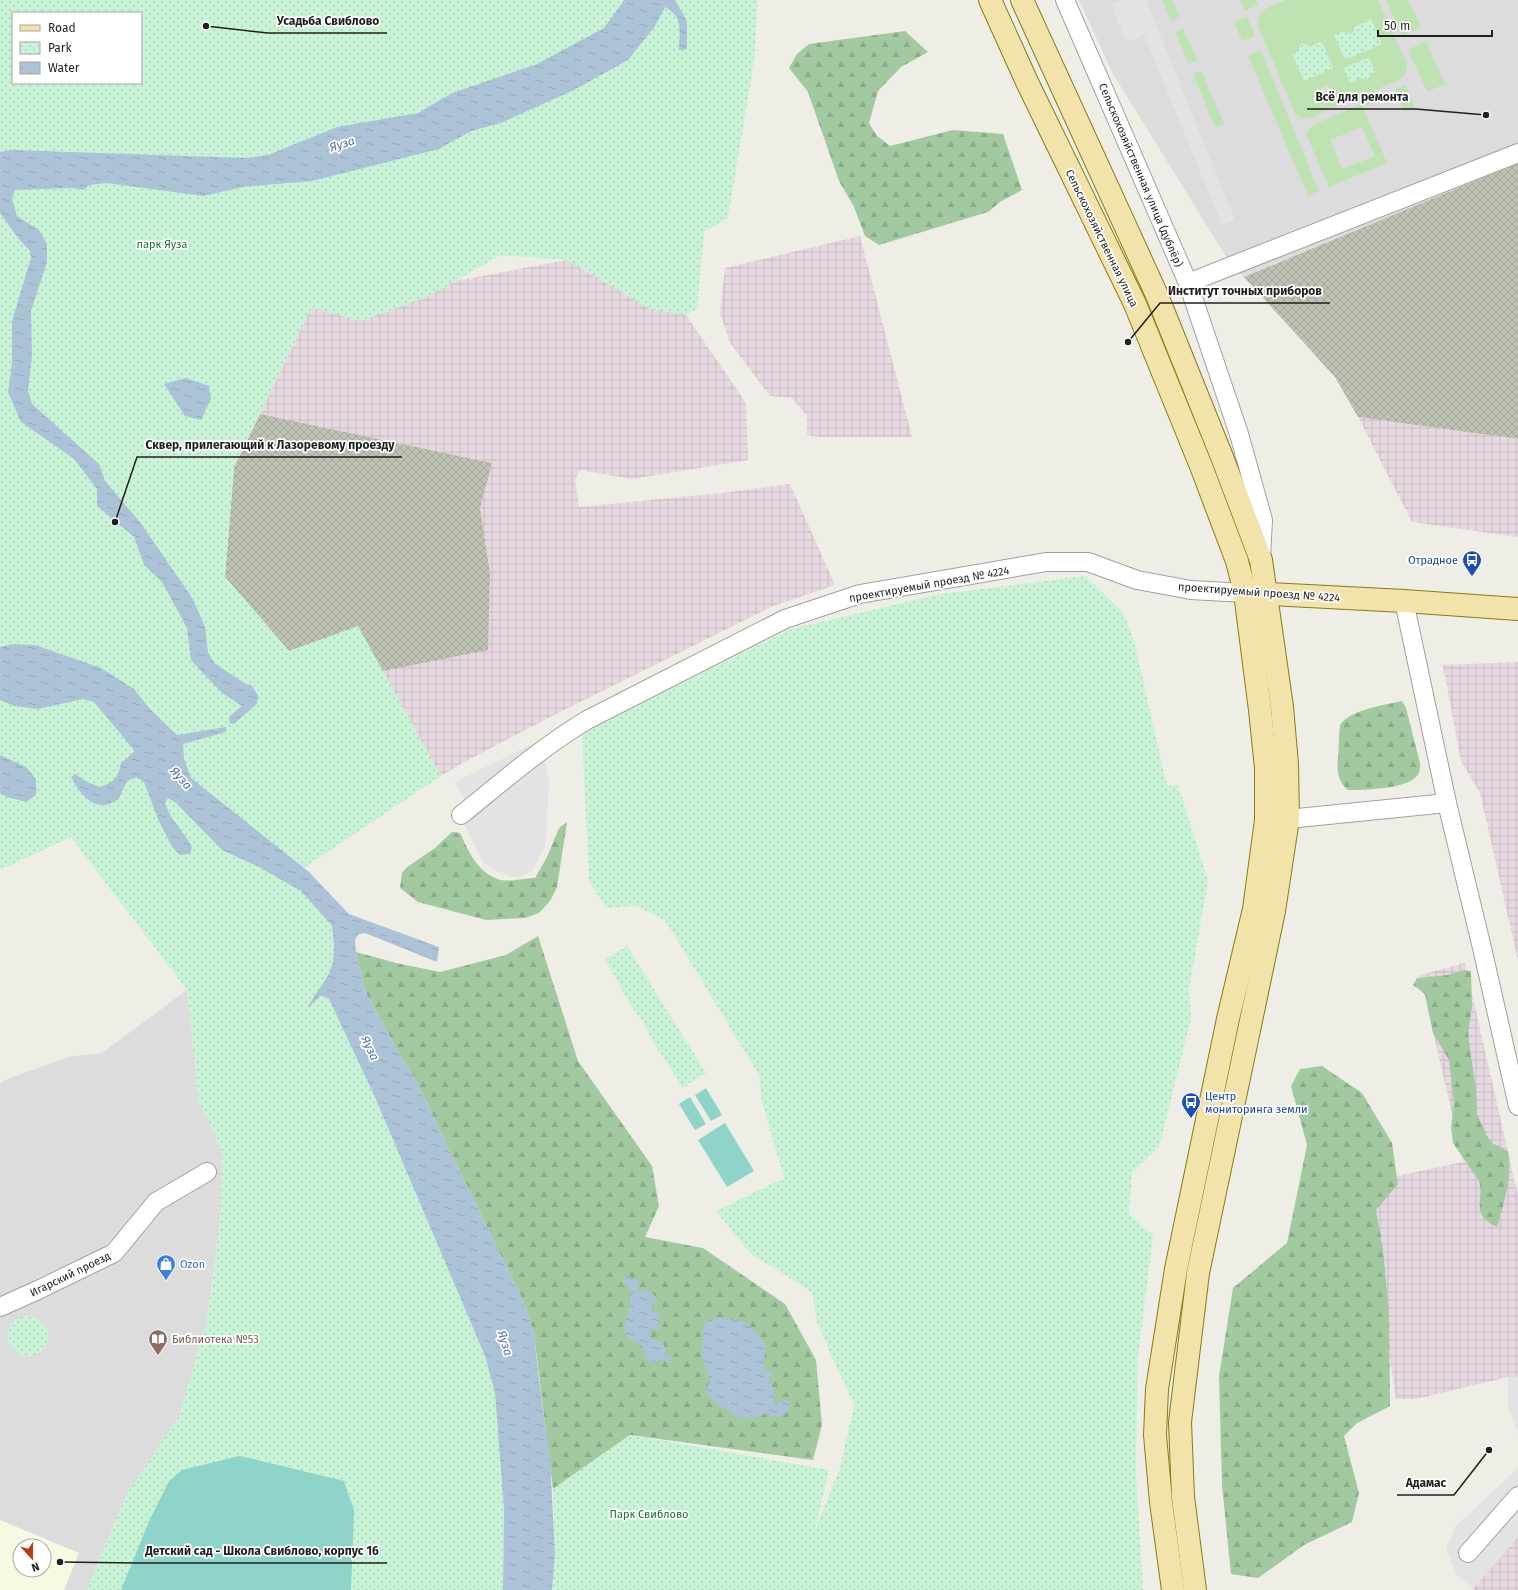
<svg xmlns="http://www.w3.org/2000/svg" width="1518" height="1590" font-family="'Fira Sans',sans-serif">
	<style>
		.residential { fill: #dddcdc; fill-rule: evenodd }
		.industrial { fill: url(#industrial-grid) }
		.education { fill: #f5fbe3; fill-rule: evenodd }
		.construction { fill: url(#construction-cross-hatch) }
		.grass { fill: #bfe2b3; fill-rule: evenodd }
		.forest { fill: url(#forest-firs) }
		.park { fill: url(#park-dots); fill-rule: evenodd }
		.pitch { fill: #8ed4c9 }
		.parking { fill: #e3e3e3 }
		.water { fill: url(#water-ripples) }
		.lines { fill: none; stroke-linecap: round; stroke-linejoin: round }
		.minor-casing { stroke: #a0a0a0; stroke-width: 20 }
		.major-casing { stroke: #887d12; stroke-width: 24 }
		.minor { stroke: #fff; stroke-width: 18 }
		.major { stroke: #f1e3a9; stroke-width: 22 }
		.labels { text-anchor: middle; stroke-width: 3.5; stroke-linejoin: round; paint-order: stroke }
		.street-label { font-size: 11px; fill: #1f1f1f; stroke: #fff }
		.park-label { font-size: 11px; fill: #197135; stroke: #fff }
		.transit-label { font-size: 11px; fill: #164399; stroke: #fff; text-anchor: end }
		.shop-label { font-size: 11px; fill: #366cbe; stroke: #fff; text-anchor: start }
		.education-label { font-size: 11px; fill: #785e54; stroke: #fff; text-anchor: start }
		.water-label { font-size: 12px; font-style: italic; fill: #576ba3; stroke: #fff }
		.leader { fill: none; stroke: #1f1f1f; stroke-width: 1.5 }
		.callout-dot { fill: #1f1f1f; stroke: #fff; stroke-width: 1.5 }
		.callout-label { font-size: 12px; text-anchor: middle; font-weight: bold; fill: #1f1f1f; stroke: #fff; stroke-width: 3.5; stroke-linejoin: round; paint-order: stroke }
	</style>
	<defs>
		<pattern id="industrial-grid" width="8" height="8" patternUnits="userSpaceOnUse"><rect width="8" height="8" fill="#e7d9e1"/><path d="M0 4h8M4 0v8" fill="none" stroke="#c6bac1"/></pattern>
		<pattern id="construction-cross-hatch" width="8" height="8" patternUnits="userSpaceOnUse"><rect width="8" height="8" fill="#bec2b3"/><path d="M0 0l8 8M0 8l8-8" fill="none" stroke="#a3a69a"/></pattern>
		<pattern id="forest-firs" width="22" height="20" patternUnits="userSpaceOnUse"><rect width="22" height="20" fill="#a2c9a0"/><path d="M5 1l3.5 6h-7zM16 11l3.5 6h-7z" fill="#8bac89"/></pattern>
		<pattern id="park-dots" width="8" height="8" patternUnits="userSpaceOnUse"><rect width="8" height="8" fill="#c9f3d6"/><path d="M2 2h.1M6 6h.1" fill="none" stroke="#acd0b7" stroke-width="1.8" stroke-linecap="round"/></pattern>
		<pattern id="water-ripples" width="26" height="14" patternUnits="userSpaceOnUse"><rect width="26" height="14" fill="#acc3d7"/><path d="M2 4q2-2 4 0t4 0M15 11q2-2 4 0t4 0" fill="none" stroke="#94a7b8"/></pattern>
	</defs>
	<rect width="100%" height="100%" fill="#eeeee6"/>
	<g class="residential">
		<polygon points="1079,0 1518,0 1518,163 1244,277 1227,258 1113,74"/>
		<path d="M 187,990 L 199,1102 L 222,1152 L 221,1212 L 207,1321 L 180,1415 L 126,1496 L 87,1590 L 0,1590 L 0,1084 L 5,1080 L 68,1057 L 102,1053 ZM 20,1546 L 44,1546 L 44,1570 L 20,1570 Z"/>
	</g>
	<g class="industrial">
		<polygon points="860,236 912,437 820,437 807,435 807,416 792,398 770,396 730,343 720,313 725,268"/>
		<polygon points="567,260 650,308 686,315 746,403 748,460 632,479 580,470 575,480 579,507 722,493 790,484 835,585 773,606 558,713 466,761 441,776 383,671 490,573 480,508 492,463 260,414 311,308"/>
		<polygon points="1358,417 1518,439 1518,537 1412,522"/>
		<polygon points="1518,662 1518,960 1480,793 1461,761 1443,665"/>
		<polygon points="1465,963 1518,1196 1518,1377 1508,1377 1416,1399 1396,1399 1363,1183 1463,1162 1420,975"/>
		<polygon points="1518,1537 1518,1590 1472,1590"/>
	</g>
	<path class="education" d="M 0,1520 L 79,1553 L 64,1590 L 0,1590 ZM 20,1546 L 44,1546 L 44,1570 L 20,1570 Z"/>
	<g class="construction">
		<polygon points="1518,163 1518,439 1358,417 1335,377 1244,277"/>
		<polygon points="260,414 492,463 480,508 490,573 488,650 383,671 289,651 225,577 234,467"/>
	</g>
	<g class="grass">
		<polygon points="1162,0 1172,0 1179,17 1171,21"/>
		<polygon points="1240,0 1256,0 1258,5 1245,11"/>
		<path d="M 1286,0 L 1378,0 L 1407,64 C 1407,71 1405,75 1401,79 L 1310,118 L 1301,118 L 1294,111 L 1258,26 C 1256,8 1273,6 1286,0 ZM 1354,27 L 1382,44 L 1334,35 L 1344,33 L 1351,34 L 1354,31 ZM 1325,85 L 1331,88 C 1334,97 1323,100 1321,90 Z"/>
		<polygon points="1386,0 1408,0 1421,27 1402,36"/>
		<polygon points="1247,17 1255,36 1242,41 1234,22"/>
		<polygon points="1183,28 1197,60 1189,64 1175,32"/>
		<polygon points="1426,41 1445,84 1427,92 1408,50"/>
		<polygon points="1261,50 1319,191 1308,196 1248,56"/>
		<polygon points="1201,70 1224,124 1215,127 1193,74"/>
		<polygon points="1405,85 1415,108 1405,112 1395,89"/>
		<path d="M 1380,96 L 1382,99 L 1363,107 L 1387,163 L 1329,187 L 1306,134 L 1310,128 L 1315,124 ZM 1362,127 L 1375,156 L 1342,169 L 1330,140 Z"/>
	</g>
	<g class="forest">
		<polygon points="905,31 928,52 901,67 878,91 869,123 877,136 890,146 953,130 1003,134 1022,190 1000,202 988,212 879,245 865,236 854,207 839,181 808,92 789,68 797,54 809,44"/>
		<path d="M 1402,701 L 1406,708 L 1420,763 C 1420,768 1420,773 1416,777 C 1405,789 1364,790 1348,790 C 1337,781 1337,770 1338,757 C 1339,750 1339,731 1340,726 C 1345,711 1388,704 1402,701 Z"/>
		<path d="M 567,822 L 557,887 L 550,901 L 539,913 L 525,918 L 486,920 L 418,902 L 400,888 L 402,873 L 407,867 L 435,848 L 452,832 L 460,833 C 469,852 478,874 501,880 C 510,882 526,878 535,878 L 547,857 L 559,828 Z"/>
		<polygon points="538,936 578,1061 652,1166 659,1206 645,1237 703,1248 785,1304 816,1360 822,1425 813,1460 630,1435 553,1489 534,1334 524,1303 412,1073 406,1066 365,991 356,952 396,963 440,972 506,955"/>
		<path d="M 1464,970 L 1471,971 L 1472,1007 L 1468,1034 L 1476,1090 L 1477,1114 L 1487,1136 L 1492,1143 L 1508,1151 C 1513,1174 1504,1204 1497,1227 C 1469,1214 1485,1200 1479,1181 L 1453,1143 L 1451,1127 L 1454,1103 L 1449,1060 L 1433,1033 L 1425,994 L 1413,985 L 1417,978 L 1448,975 Z"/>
		<polygon points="1322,1066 1362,1093 1392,1143 1398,1184 1376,1210 1383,1249 1389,1314 1390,1406 1357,1423 1344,1436 1359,1493 1352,1522 1304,1545 1258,1578 1231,1574 1222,1485 1219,1376 1233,1288 1287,1243 1307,1145 1291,1086 1300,1069"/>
	</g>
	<g class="park">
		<path d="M 0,0 L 758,0 L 754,62 L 728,218 L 704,232 L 697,309 L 686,315 L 650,309 L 567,260 L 501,255 L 425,298 L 361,321 L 311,308 L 234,467 L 225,577 L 289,651 L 358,626 L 441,776 L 284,881 L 301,891 L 332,926 L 334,946 L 333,962 L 329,975 L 310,1006 L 320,996 L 325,997 L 329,999 L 374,1095 L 485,1356 L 495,1392 L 504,1510 L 503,1590 L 87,1590 L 126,1496 L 180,1415 L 207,1321 L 221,1212 L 222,1152 L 199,1102 L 187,990 L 71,837 L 0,870 ZM 13,13 L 141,13 L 141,83 L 13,83 Z"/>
		<polygon points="1371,19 1382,44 1345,60 1334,35 1343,31 1346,34 1351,34 1354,31 1354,27"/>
		<polygon points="1322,41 1333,68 1304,81 1292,54 1298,52 1300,45 1303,43 1310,47"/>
		<polygon points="1369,57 1375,72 1371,74 1370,77 1366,80 1360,78 1350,83 1343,68"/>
		<polygon points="1085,576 1123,612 1134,641 1167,786 1178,785 1208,880 1189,990 1191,1018 1159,1147 1132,1173 1129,1214 1153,1235 1138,1355 1136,1472 1143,1590 552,1590 555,1553 553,1489 630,1435 829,1470 814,1533 840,1468 854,1405 817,1323 812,1292 750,1253 716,1211 784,1178 762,1102 759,1075 665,920 636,906 606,908 589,880 582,734 791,629 941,594"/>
		<polygon points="627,946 706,1073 682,1088 677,1078 655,1045 643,1022 628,1001 605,959"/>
		<circle cx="28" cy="1336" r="20"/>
	</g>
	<g class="pitch">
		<polygon points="706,1088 722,1115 711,1121 695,1095"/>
		<polygon points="690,1097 706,1124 695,1130 679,1104"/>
		<polygon points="725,1123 754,1171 727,1187 698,1140"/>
		<polygon points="240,1456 344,1481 354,1510 351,1590 121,1590 150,1519 169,1481 182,1470"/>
	</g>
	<g class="parking">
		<polygon points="1120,0 1146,0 1235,220 1222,225 1144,35 1126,42 1111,4"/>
		<polygon points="541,740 549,781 546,843 532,871 517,878 500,873 483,862 464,824 458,806 465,800 455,782"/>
		<polygon points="1508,1377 1518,1377 1518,1434 1508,1407"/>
		<polygon points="1518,1468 1518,1537 1473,1589 1457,1575 1446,1549 1455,1527"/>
	</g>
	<g class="water">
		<path d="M 624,0 L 675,0 L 687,21 L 687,49 L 679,50 C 679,31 684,17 665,7 L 655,26 L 628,60 L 574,90 L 501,123 L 471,131 L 439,149 L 312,181 L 243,187 L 203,196 L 107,183 L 89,185 L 83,190 L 73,188 L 15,190 L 12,198 L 17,216 L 39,230 L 47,244 L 47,262 L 31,311 L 32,356 L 28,391 L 32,404 L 99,464 L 105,481 L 140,522 L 193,599 L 205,627 L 208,652 L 214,663 L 246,684 L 251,685 L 258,695 L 257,704 L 234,724 L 230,723 L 229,717 L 242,706 L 221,692 L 191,660 L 187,628 L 162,582 L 144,565 L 134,537 L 97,506 L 97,489 L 74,459 L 21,422 L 8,392 L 12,363 L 12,321 L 31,258 L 30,251 L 18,238 L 0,213 L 0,152 L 11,150 L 247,158 L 268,155 L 337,127 L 418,113 L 452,93 L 537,64 L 604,28 Z"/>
		<polygon points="186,378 209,386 211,399 201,420 185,416 164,384"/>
		<path d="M 13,644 L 35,645 L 101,668 L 134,689 L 150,709 L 177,735 L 226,727 L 226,732 L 183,744 L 184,759 L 191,778 L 309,872 L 349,914 L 439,947 L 437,962 L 365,933 L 359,934 L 355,940 L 356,952 L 365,991 L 406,1066 L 412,1073 L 524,1303 L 534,1334 L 539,1380 L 550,1459 L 555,1553 L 552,1590 L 503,1590 L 504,1510 L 495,1393 L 485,1356 L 374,1095 L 329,999 L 325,997 L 320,996 L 309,1007 L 308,1006 L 329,974 L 333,962 L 334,946 L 332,926 L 301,891 L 259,867 L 222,850 L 176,803 L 168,798 L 165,803 C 170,820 184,831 192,847 L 190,854 L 180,855 L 172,847 L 158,819 L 144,782 L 137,777 L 127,781 L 118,800 C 114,801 110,804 106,805 C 89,807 78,790 71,777 L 75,774 L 87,782 L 100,787 C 114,782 119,777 121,763 L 135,751 L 94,702 L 83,699 L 38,709 L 14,706 L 0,700 L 0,647 Z"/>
		<polygon points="0,755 26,767 36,779 36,795 26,802 7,797 0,793"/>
		<path d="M 626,1277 L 634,1278 L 639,1281 L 637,1293 L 647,1290 C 654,1294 657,1296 657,1304 L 651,1308 L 650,1311 L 659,1314 L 660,1318 L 658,1324 L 660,1329 L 650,1330 L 648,1332 L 649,1337 C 660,1345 665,1338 666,1356 L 672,1357 L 673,1361 L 669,1363 L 661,1359 L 654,1364 C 647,1360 645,1355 643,1347 L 628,1337 L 623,1328 C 624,1322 627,1318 629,1313 C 631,1305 629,1298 631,1290 L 621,1279 Z"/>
		<path d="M 724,1317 C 749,1322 752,1325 766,1346 L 763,1365 L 764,1370 L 771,1372 L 771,1376 L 769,1379 C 771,1387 776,1390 773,1399 L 777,1405 L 783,1401 L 790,1400 L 789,1409 L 784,1415 L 773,1417 L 767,1413 C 745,1422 739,1419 720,1405 C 713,1400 708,1399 705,1390 L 711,1380 L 703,1360 L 702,1352 L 704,1326 L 709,1319 Z"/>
	</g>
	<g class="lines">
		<g class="minor-casing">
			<g id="minor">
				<polyline points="1065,0 1188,283 1239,434 1263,520 1261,558"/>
				<polyline points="1188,283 1518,153"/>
				<polyline points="1404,601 1447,803 1482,948 1518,1106"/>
				<path d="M 461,815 C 502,782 542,747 587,720 L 785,619 L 860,594 L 1046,562 L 1088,562 L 1137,580 L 1191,590 L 1245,593"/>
				<polyline points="1288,819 1447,803"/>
				<polyline points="0,1307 38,1290 114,1253 156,1202 207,1172"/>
				<polyline points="1468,1553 1518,1496"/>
			</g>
		</g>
		<g class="major-casing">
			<g id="major">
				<polyline points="990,0 1027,82 1135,304 1201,466 1237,561 1245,593 1260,710 1266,768 1266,820 1254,909 1228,1019 1176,1269 1157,1389 1155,1435 1161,1502 1173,1590"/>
				<polyline points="1022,0 1156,293 1222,457 1261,560 1282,707 1287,764 1288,819 1274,911 1198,1273 1180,1422 1183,1497 1195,1590"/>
				<polyline points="1252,593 1404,601 1518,609"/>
			</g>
		</g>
		<use href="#minor" class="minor"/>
		<use href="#major" class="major"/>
	</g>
	<defs>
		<g id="bus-pin" transform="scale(1)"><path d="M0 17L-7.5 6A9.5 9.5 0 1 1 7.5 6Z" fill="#1a4fb4" stroke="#fff"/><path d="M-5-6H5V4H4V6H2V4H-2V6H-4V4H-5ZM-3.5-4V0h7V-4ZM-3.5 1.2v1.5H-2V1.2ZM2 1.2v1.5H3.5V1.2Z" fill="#fff"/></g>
		<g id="shop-pin" transform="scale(1)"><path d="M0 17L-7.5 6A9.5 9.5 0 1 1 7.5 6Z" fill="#3f7fe0" stroke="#fff"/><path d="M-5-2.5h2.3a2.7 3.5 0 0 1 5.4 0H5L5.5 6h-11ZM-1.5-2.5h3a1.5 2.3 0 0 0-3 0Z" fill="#fff"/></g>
		<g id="library-pin" transform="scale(1)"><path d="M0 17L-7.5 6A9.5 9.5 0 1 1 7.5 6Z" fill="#8d6e63" stroke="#fff"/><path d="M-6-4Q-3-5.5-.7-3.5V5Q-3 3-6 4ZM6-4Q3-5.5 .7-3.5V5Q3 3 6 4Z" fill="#fff"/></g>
	</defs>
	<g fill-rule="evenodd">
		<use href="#bus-pin" x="1472" y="560"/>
		<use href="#bus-pin" x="1191" y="1102"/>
		<use href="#shop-pin" x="166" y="1264"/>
		<use href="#library-pin" x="158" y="1339"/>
	</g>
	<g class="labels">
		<g class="street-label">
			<text transform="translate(1141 175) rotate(67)" y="4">Сельскохозяйственная улица (дублёр)</text>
			<text transform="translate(1102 238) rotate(64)" y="4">Сельскохозяйственная улица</text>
			<text transform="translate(929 584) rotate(-10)" y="4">проектируемый проезд № 4224</text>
			<text transform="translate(1259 592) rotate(4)" y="4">проектируемый проезд № 4224</text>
			<text transform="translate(70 1274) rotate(-26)" y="4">Игарский проезд</text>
		</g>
		<g class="park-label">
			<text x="162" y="248">парк Яуза</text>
			<text x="649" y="1518">Парк Свиблово</text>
		</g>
		<g class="transit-label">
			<text x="1458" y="564">Отрадное</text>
			<text x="1205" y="1100" text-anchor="start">Центр<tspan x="1205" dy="13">мониторинга земли</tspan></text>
		</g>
		<g class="shop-label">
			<text x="180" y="1268">Ozon</text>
		</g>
		<g class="education-label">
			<text x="172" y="1343">Библиотека №53</text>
		</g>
		<g class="water-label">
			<text transform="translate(342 144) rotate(-18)" y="4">Яуза</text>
			<text transform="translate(181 778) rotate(48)" y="4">Яуза</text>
			<text transform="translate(370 1048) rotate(64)" y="4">Яуза</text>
			<text transform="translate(505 1343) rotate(73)" y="4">Яуза</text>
		</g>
	</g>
	<path class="leader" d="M206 26L268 33H387M1486 115L1416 109H1307M1128 342L1160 303H1330M115 522L137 457H402M1489 1450L1454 1495H1397M60 1562L137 1563H387"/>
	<g class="callout-dot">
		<circle cx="206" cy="26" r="4"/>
		<circle cx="1486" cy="115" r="4"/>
		<circle cx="1128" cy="342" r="4"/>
		<circle cx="115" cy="522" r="4"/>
		<circle cx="1489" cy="1450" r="4"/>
		<circle cx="60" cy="1562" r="4"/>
	</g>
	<g class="callout-label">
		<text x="328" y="25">Усадьба Свиблово</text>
		<text x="1362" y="101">Всё для ремонта</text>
		<text x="1245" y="295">Институт точных приборов</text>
		<text x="270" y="449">Сквер, прилегающий к Лазоревому проезду</text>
		<text x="1426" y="1487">Адамас</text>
		<text x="262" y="1555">Детский сад - Школа Свиблово, корпус 16</text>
	</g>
	<rect x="12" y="12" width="130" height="72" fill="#ffffff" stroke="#a5a5a5"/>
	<rect x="20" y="25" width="20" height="6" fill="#f1e3a9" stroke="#a5a5a5"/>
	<text x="48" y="32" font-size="12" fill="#1f1f1f">Road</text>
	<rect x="20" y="42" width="20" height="12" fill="url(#park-dots)" stroke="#a5a5a5"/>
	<text x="48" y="52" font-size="12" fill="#1f1f1f">Park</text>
	<rect x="20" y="62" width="20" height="12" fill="url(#water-ripples)" stroke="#a5a5a5"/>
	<text x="48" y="72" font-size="12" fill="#1f1f1f">Water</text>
	<g transform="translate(32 1558) rotate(159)"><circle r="19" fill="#ffffff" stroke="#a5a5a5"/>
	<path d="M0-3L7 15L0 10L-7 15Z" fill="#b53e19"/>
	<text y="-6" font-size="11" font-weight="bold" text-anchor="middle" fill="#1f1f1f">N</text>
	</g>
	<path d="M1378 30v6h114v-6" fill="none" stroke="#1f1f1f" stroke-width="2"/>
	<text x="1384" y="30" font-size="12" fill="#1f1f1f" stroke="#ffffff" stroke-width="3" paint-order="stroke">50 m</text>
</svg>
